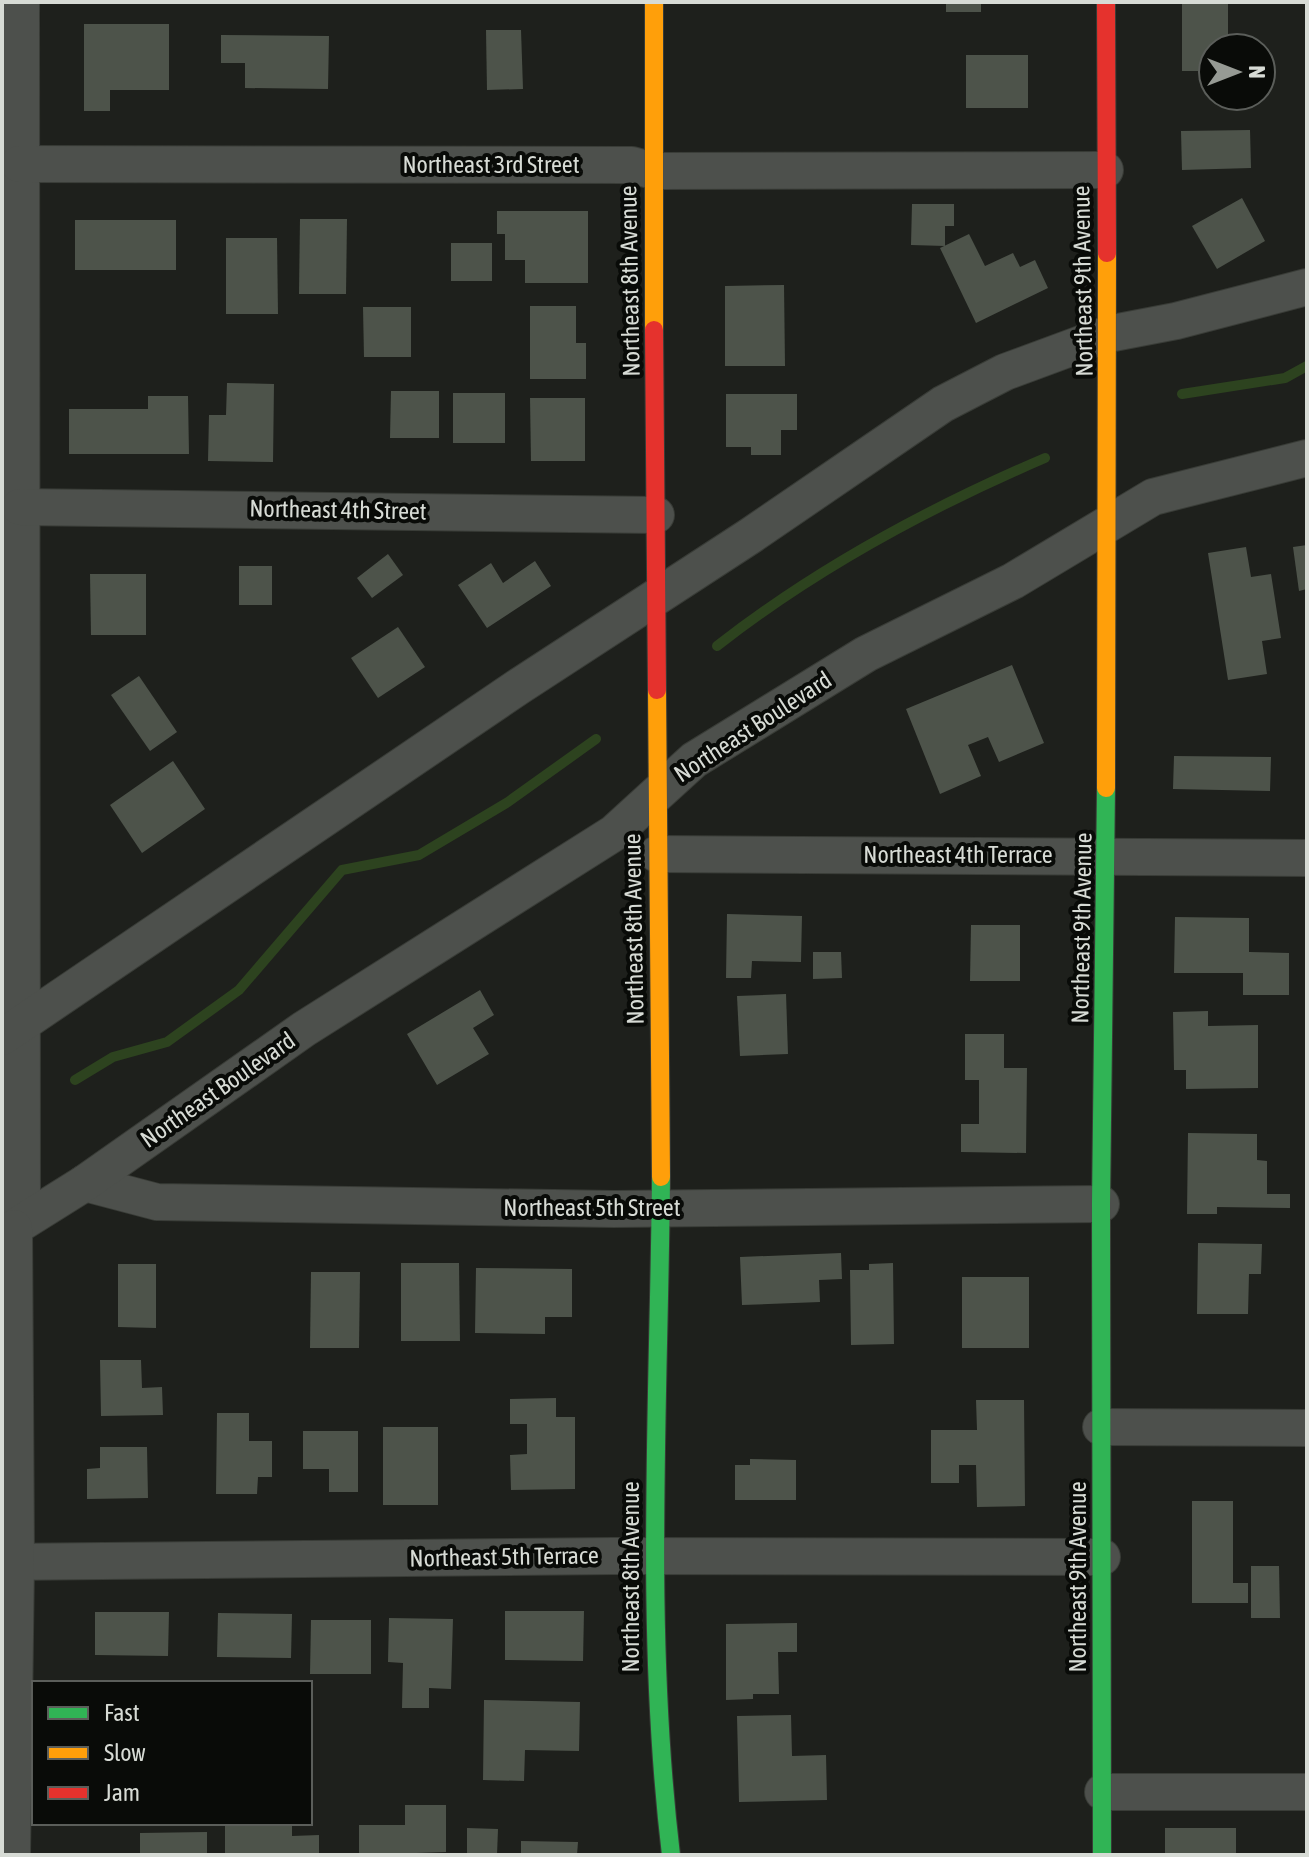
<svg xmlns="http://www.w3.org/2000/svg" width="1309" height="1857" font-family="'Asap Condensed',sans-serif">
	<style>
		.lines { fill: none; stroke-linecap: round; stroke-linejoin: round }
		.stream { stroke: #2d431f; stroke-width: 10 }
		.building { fill: #4d534a }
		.street-casing { stroke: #393c37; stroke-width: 38 }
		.fast-casing { stroke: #393c37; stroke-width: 20 }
		.slow-casing { stroke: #393c37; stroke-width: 20 }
		.jam-casing { stroke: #393c37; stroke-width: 20 }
		.street { stroke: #4d504c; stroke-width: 36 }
		.fast { stroke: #30b455; stroke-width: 18 }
		.slow { stroke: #ff9f0a; stroke-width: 18 }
		.jam { stroke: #e5322d; stroke-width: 18 }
		.labels { text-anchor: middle; stroke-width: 8; stroke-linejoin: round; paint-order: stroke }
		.street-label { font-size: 24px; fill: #d7dbd5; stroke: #090b08 }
	</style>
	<rect width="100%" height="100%" fill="#1e201c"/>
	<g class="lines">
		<g class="stream">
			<polyline points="1182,394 1285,378 1307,366"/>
			<path d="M 717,646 C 818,567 928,508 1045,458"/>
			<polyline points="75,1080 113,1057 167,1042 239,990 342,870 419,855 508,802 596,739"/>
		</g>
	</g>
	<g class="building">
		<rect x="946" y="2" width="35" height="10"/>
		<polygon points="1182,2 1228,2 1228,48 1213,48 1213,71 1182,71"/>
		<polygon points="84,24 169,24 169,90 110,90 110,111 84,111"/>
		<polygon points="486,30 521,30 523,89 487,90"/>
		<polygon points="221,35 329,36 328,89 245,88 245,63 221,63"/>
		<rect x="966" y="55" width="62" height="53"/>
		<polygon points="1250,130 1251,168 1182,170 1181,131"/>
		<polygon points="1242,198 1265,241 1217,269 1192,226"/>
		<polygon points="912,204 954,204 954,226 945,226 945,246 911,245"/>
		<polygon points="497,211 588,211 588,283 525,283 525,260 505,260 505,234 497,234"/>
		<polygon points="300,219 347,219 346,294 299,294"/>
		<rect x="75" y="220" width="101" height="50"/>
		<polygon points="969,234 985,266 1013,253 1020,267 1035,260 1048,288 976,323 940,248"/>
		<polygon points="226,238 277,238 278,314 226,314"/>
		<rect x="451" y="243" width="41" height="38"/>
		<polygon points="784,285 785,366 725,366 725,286"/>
		<polygon points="530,306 576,306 576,343 586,343 586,379 530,379"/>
		<polygon points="363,307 411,307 411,357 364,357"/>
		<polygon points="227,383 274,384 273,462 208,461 209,415 226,415"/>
		<polygon points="391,391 439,391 439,438 390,438"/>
		<rect x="453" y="393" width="52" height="50"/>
		<polygon points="726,394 797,394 797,430 781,430 781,455 751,455 751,447 726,447"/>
		<polygon points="148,396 188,396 189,454 69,454 69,409 148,409"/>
		<polygon points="530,398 585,398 585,461 531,461"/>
		<polygon points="1307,545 1307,589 1299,591 1293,547"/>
		<polygon points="1246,547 1251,577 1271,574 1281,638 1262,641 1267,674 1228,680 1208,553"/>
		<polygon points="388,554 403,575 372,598 357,578"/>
		<polygon points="535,561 551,586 487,628 458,585 491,563 503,583"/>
		<rect x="239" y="566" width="33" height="39"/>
		<polygon points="90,574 146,574 146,635 91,635"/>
		<polygon points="398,627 425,667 378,698 351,658"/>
		<polygon points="1012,665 1044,743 999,762 988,737 968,745 981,776 940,794 906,709"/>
		<polygon points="139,676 177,732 150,751 111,695"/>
		<polygon points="1174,756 1271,757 1270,791 1173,789"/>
		<polygon points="173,761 205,809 142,853 110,805"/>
		<polygon points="727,914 802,916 801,962 752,961 751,978 726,978"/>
		<polygon points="1175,917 1249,918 1249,952 1289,953 1289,995 1243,995 1243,973 1174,973"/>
		<polygon points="971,925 1020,925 1020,981 970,981"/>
		<polygon points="813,952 841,952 842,978 813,979"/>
		<polygon points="480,990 494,1015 473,1028 489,1054 437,1085 407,1034"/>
		<polygon points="786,994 788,1054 740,1056 737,996"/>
		<polygon points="1208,1011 1208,1026 1258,1025 1258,1088 1186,1089 1186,1070 1174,1070 1173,1012"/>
		<polygon points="965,1034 1004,1034 1004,1068 1027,1068 1026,1153 961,1152 961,1124 979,1124 979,1080 965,1080"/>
		<polygon points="1188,1133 1257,1134 1257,1160 1267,1161 1267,1194 1290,1194 1290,1208 1217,1207 1217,1214 1187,1214"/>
		<polygon points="1198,1243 1262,1244 1261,1274 1249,1274 1248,1314 1197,1314"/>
		<polygon points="841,1253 842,1279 819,1280 820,1302 742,1305 740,1257"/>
		<polygon points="401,1263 459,1263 460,1341 401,1341"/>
		<polygon points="893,1263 894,1344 851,1345 850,1270 869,1270 869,1264"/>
		<polygon points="118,1264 156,1264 156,1328 118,1327"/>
		<polygon points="476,1268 572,1269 572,1317 545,1317 545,1334 475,1333"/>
		<polygon points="311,1272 360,1272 359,1348 310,1348"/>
		<rect x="962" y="1277" width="67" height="71"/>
		<polygon points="100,1360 141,1360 142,1388 162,1387 163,1415 101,1416"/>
		<polygon points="556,1398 556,1417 575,1417 575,1489 511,1490 510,1455 527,1454 527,1424 510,1424 510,1399"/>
		<polygon points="976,1400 1024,1400 1025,1506 977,1507 976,1465 959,1465 959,1483 931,1483 931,1430 977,1430"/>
		<polygon points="217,1413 249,1413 249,1441 272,1441 272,1477 258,1477 257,1494 216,1494"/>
		<rect x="383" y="1427" width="55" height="78"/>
		<polygon points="303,1431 358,1431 358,1492 329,1492 329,1469 303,1469"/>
		<polygon points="100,1447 147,1447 148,1498 87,1499 87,1469 100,1468"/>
		<polygon points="750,1459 796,1460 796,1500 735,1500 735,1465 750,1465"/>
		<polygon points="1192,1501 1233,1501 1233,1583 1248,1583 1248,1603 1192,1603"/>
		<polygon points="1251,1566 1279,1566 1280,1618 1251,1618"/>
		<polygon points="505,1611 584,1611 583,1661 505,1660"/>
		<polygon points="95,1612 169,1612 168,1656 95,1655"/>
		<polygon points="218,1613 292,1614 291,1658 217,1657"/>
		<polygon points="389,1618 453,1619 451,1689 429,1688 429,1708 402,1708 403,1663 388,1662"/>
		<polygon points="311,1620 371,1620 371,1674 310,1674"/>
		<polygon points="797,1623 797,1652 778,1652 779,1694 753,1694 753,1699 726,1700 726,1624"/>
		<polygon points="484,1700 580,1702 579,1751 525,1750 524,1781 483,1780"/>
		<polygon points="791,1715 792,1756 826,1755 827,1800 739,1802 737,1716"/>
		<polygon points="405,1805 446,1805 446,1852 359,1855 359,1825 405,1825"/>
		<polygon points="225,1823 292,1823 292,1836 319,1835 319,1855 225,1855"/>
		<polygon points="467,1828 498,1829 497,1855 467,1855"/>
		<rect x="1165" y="1828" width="71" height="27"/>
		<polygon points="207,1832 207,1855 140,1855 140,1833"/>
		<polygon points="521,1841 578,1842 577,1855 521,1855"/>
	</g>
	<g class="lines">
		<g class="street-casing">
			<g id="street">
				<polyline points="21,2 22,1220"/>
				<polyline points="19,164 632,165 653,171 1105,170"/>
				<polyline points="20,507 656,515"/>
				<polyline points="657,854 1307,858"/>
				<polyline points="2,1037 518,687 750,536 943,404 1005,372 1108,334 1176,321 1307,287"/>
				<polyline points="85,1183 157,1202 614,1209 1101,1204"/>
				<polyline points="2,1235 85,1183 304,1029 614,833 694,760 866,654 1013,581 1153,497 1307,458"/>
				<polyline points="1101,1427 1307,1428"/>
				<polyline points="2,1562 614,1556 1102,1557"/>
				<polyline points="1103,1792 1307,1792"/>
				<polyline points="12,1855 16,1562 14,1228"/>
			</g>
		</g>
		<g class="fast-casing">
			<g id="fast">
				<path d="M 661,1177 C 659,1404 644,1629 671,1855"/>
				<polyline points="1102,1855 1101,1204 1106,788"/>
			</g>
		</g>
		<g class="slow-casing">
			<g id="slow">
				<polyline points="654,2 654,330"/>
				<polyline points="657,690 661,1177"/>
				<polyline points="1106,788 1107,253"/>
			</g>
		</g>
		<g class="jam-casing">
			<g id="jam">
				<polyline points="1106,2 1107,253"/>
				<polyline points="654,330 657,690"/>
			</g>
		</g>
		<use href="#street" class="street"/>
		<use href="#fast" class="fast"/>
		<use href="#slow" class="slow"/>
		<use href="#jam" class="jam"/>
	</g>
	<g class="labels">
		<g class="street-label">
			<text x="491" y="173">Northeast 3rd Street</text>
			<text transform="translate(630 281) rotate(-91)" y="8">Northeast 8th Avenue</text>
			<text transform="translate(1083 281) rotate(-91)" y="8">Northeast 9th Avenue</text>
			<text transform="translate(338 510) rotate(1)" y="8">Northeast 4th Street</text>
			<text transform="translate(753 727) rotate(-33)" y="8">Northeast Boulevard</text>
			<text x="958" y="863">Northeast 4th Terrace</text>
			<text transform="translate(1082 928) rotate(-89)" y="8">Northeast 9th Avenue</text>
			<text transform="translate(634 929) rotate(-91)" y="8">Northeast 8th Avenue</text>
			<text transform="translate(218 1090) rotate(-35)" y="8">Northeast Boulevard</text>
			<text x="592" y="1216">Northeast 5th Street</text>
			<text transform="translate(504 1557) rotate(-1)" y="8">Northeast 5th Terrace</text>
			<text transform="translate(631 1577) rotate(-90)" y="8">Northeast 8th Avenue</text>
			<text transform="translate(1078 1577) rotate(-90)" y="8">Northeast 9th Avenue</text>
		</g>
	</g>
	<rect width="1309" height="1857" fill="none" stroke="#d7dbd5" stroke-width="8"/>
	<rect x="32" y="1681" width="280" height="144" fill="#090b08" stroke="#5b5e5a" stroke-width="2"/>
	<rect x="48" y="1707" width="40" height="12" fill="#30b455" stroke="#5b5e5a" stroke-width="2"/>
	<text x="104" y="1721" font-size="24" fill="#d7dbd5">Fast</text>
	<rect x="48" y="1747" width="40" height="12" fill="#ff9f0a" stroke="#5b5e5a" stroke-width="2"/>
	<text x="104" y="1761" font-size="24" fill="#d7dbd5">Slow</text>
	<rect x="48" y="1787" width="40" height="12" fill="#e5322d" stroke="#5b5e5a" stroke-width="2"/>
	<text x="104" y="1801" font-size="24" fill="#d7dbd5">Jam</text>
	<g transform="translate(1237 72) rotate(90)"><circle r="38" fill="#090b08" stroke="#5b5e5a" stroke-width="2"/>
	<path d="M0-6L14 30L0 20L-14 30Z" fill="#969a94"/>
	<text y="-12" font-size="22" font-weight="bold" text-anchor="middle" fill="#d7dbd5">N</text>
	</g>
</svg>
